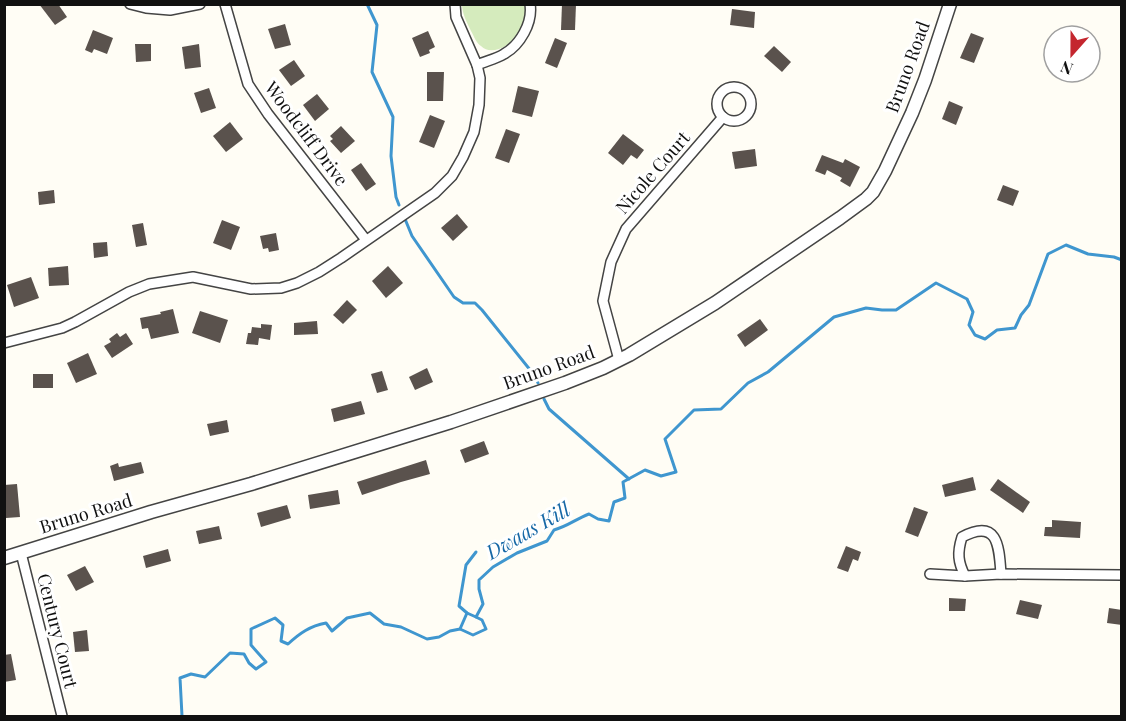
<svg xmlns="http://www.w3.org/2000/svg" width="1126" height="721" font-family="'Playfair Display',serif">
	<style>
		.green { fill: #d5ebbd }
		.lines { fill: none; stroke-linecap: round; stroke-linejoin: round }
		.stream { stroke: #3f96cf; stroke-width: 3 }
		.building { fill: #5a524d }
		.minor-casing { stroke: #444; stroke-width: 12 }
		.tertiary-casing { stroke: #444; stroke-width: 15 }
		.minor { stroke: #fff; stroke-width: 9 }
		.tertiary { stroke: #fff; stroke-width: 12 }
		.labels { text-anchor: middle; stroke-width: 6; stroke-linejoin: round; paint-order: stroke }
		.street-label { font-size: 18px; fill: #111; stroke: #fff }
		.water-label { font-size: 20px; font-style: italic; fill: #1768a6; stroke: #fff }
	</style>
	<rect width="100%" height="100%" fill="#fffdf5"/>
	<path class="green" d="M 462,4 L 525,5 C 529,23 517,43 499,49 C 492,51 486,51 481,46 C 476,43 474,36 471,31 C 467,22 462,14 462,4 Z"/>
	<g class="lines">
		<g class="stream">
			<polyline points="367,4 377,25 372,72 393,117 391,156 396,197 399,205"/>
			<polyline points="405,219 412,236 454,297 463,303 475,303 482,310 535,376 538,383"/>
			<polyline points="544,399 549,409 629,479"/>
			<polyline points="467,613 459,606 466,565 476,552"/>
			<polyline points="460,629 473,635 486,629 482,620 476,617"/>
			<path d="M 182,716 L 180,678 L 191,674 L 205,677 L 230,653 L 244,654 L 249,663 L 256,669 L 266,662 L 251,645 L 251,629 L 275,618 L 283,625 L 281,641 L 288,644 C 300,633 310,626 326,623 L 332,631 L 347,618 L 370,613 L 384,624 L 401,627 L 427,639 L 439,637 L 450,631 L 460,629 L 467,613 L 476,617 L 483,604 L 479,589 L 479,580 L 493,567 L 517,553 L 547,541 L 554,530 C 568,526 576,519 589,514 L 598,519 L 609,521 L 614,502 L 625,498 L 623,482 L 645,470 L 661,476 L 676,472 L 665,439 L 694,410 L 721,409 L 748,383 L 768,372 L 834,317 L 866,308 L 882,310 L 896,310 L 936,283 L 967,299 L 973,312 L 969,325 L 975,335 L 985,339 L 997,330 L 1015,328 L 1021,315 L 1029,305 L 1048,254 L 1066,245 L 1088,254 L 1114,257 L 1122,260"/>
		</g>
	</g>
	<g class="building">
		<polygon points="39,4 58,4 67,17 55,25"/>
		<polygon points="562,4 576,4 575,30 561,30"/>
		<polygon points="732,9 755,12 754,28 730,25"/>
		<polygon points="285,24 291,45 275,49 268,29"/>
		<polygon points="93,30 113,38 107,54 94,49 92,53 85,50"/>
		<polygon points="428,31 435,47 429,50 430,53 420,57 412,38"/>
		<polygon points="971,33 984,38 974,63 960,58"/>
		<polygon points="555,38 567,43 557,68 545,63"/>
		<polygon points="135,44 151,44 151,61 136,62"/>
		<polygon points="199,44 201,67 185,69 182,47"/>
		<polygon points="774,46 791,62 782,72 764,56"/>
		<polygon points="294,60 305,76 291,86 279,70"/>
		<polygon points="427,72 444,72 443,101 427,101"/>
		<polygon points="518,86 539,91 532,117 512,112"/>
		<polygon points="209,88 216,108 201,113 194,93"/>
		<polygon points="317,94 329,109 315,121 303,105"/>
		<polygon points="949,101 963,107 956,125 942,119"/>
		<polygon points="430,115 445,121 434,148 419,142"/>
		<polygon points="230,122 243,139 226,152 213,136"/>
		<polygon points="341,126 355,141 341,153 330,141 333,139 330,136"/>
		<polygon points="506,129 520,134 509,163 495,158"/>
		<polygon points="623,134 644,150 637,159 631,155 623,165 608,153"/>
		<polygon points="755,149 757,166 735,169 732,152"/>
		<polygon points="822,155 843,163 845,159 860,167 850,187 840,181 842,178 827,170 825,175 815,171"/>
		<polygon points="361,163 376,184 366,191 351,170"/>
		<polygon points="1003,185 1019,191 1013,206 997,200"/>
		<polygon points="54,190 55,203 39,205 38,192"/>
		<polygon points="457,214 468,227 453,241 441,228"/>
		<polygon points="222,220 240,227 231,250 213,243"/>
		<polygon points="143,223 147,245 136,247 132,225"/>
		<polygon points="276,233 279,250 269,252 268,248 263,249 260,236"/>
		<polygon points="107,242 108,256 94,258 93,243"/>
		<polygon points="68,266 69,285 49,286 48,268"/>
		<polygon points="388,266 403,283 386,298 372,281"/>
		<polygon points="31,277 39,298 14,307 7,285"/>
		<polygon points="347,300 357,310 343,324 333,315"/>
		<polygon points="173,309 179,333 151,339 148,328 142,329 140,318 161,314 160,312"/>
		<polygon points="200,311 228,320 220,343 192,333"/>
		<polygon points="760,319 768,330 745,347 737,335"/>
		<polygon points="317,321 318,334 294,335 294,323"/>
		<polygon points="261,324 272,325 270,340 259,338 258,345 246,344 248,333 251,333 252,327 261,328"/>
		<polygon points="117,333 120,337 126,333 133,344 112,358 104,346 111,342 109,339"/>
		<polygon points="88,353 97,374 76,383 67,363"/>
		<polygon points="427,368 433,382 415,390 409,377"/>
		<polygon points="382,371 388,390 377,393 371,374"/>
		<rect x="33" y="374" width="20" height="14"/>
		<polygon points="361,401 365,414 334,422 331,409"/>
		<polygon points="227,420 229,432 210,436 207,424"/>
		<polygon points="484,441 489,454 465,463 460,450"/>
		<polygon points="426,460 430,474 401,482 362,495 357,482"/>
		<polygon points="141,462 144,473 114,481 110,466 118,463 119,467"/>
		<polygon points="973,477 976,490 945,497 942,485"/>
		<polygon points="998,479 1030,502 1023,513 990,490"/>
		<polygon points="17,484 20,517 6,518 4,485"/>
		<polygon points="338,490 340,504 310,509 308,495"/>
		<polygon points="287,505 291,518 261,527 257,513"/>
		<polygon points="914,507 928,512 918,537 905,532"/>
		<polygon points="1052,520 1081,522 1080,538 1044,536 1045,527 1052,527"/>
		<polygon points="219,526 222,539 199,544 196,531"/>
		<polygon points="846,546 861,552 858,561 853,559 848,572 837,568"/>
		<polygon points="168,549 171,561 146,568 143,556"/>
		<polygon points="85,566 94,582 76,591 67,575"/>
		<polygon points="949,598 966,599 965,611 949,611"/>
		<polygon points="1020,600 1042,605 1038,619 1016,614"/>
		<polygon points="1109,608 1122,610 1122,625 1107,623"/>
		<polygon points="87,630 89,651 75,652 73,632"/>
		<polygon points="11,654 16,680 4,682 4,655"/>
	</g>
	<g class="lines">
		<g class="minor-casing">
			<g id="minor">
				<polyline points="130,4 146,8 170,10 200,4"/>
				<polyline points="225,4 248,84 268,114 366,240"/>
				<path d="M 455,4 L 456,17 L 477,65 C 486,61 496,59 504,54 C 520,45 533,23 530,4"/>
				<circle cx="734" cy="104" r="17"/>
				<polyline points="4,343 62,328 75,322 129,292 149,284 193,277 251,289 281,288 297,283 319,272 341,258 435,193 452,176 463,157 474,132 479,105 480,78 477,65"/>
				<polyline points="619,360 603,301 611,262 626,229 723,117"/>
				<polyline points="21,553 62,716"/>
				<polyline points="930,574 965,576 1001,574 1122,575"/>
				<path d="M 965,576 C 958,562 957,553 962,537 C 998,518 999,546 1001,574"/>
			</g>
		</g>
		<g class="tertiary-casing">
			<polyline id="tertiary" points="4,558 151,512 251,484 451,422 565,383 603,368 629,355 715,303 840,218 866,199 873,192 885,171 912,113 925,80 950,4"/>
		</g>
		<use href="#minor" class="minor"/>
		<use href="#tertiary" class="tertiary"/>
	</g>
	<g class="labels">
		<g class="street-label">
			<text transform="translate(908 67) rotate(-70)" y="6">Bruno Road</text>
			<text transform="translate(306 134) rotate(53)" y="6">Woodcliff Drive</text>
			<text transform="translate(653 173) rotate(-49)" y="6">Nicole Court</text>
			<text transform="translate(549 368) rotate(-20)" y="6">Bruno Road</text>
			<text transform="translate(86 514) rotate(-17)" y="6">Bruno Road</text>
			<text transform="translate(57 631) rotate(76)" y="6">Century Court</text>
		</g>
		<g class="water-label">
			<text transform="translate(528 531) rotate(-30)" y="7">Dwaas Kill</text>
		</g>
	</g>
	<rect width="1126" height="721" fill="none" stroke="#111111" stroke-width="12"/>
	<g transform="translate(1072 54) rotate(201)"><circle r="28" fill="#ffffff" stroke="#a0a0a0" stroke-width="1.5"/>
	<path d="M0-4.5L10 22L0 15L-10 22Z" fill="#c4262e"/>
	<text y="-9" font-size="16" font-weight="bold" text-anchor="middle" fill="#111111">N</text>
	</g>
</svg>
